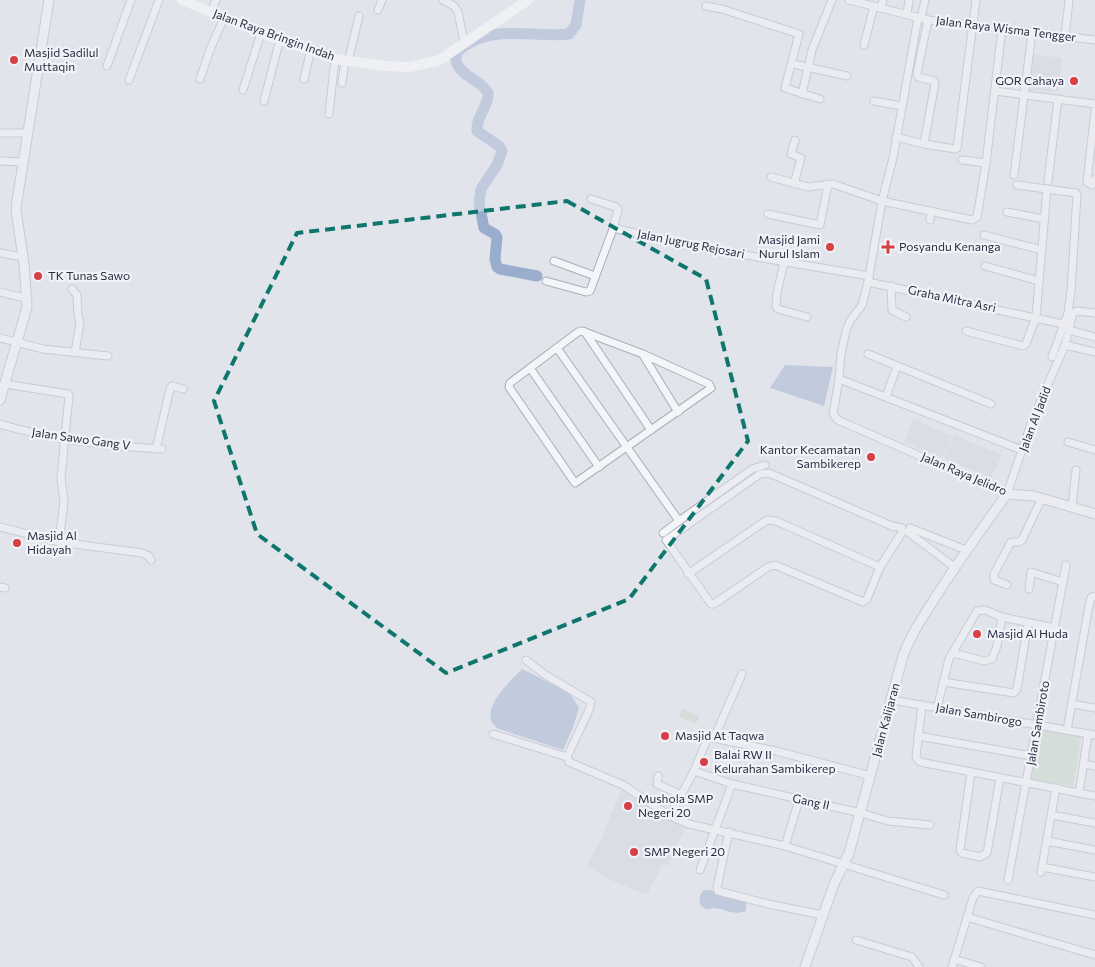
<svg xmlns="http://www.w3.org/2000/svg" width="1095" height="967" font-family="Commissioner,sans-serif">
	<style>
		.built { fill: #d3d6e0 }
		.green { fill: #c4d5c2 }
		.water { fill: #9aadcd }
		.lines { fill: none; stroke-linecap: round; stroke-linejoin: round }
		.river { stroke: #9aadcd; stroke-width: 11 }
		.minor-casing { stroke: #aaaeb9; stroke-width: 9 }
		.tertiary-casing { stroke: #aaaeb9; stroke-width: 11 }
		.minor { stroke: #f4f5f8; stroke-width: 7 }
		.tertiary { stroke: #f4f5f8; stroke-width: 9 }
		.secondary { stroke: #fff; stroke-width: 10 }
		.marked { fill: none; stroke: #0f766e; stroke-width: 4; stroke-dasharray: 10 6; stroke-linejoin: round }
		.poi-dot { fill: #d63f44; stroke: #f1f3f8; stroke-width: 2 }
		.labels { text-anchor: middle; stroke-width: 4.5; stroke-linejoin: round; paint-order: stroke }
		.street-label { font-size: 12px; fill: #282f43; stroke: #f1f3f8 }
		.poi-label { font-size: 12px; fill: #282f43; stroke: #f1f3f8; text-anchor: start }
	</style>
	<rect width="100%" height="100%" fill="#e1e4eb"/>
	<g class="built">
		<polygon points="1030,54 1062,58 1058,92 1026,90"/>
		<polygon points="913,419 952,436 943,458 904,442"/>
		<polygon points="954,435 1002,455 991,478 944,458"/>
		<polygon points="622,787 686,825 668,866 663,864 647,895 613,881 587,865 601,840"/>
	</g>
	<g class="green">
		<polygon points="682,709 699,716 696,724 679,717"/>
		<polygon points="1037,725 1082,733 1073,786 1028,779"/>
	</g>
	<g class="water">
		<polygon points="785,365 833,367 824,406 770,388"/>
		<path d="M 522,669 L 570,693 L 579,708 L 572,730 L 563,750 L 499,729 C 496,727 492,724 491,720 C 486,703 511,680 522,669 Z"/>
		<path d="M 704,890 L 710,890 L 717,894 L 746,901 L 746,911 C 734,916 726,909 714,908 C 712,908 709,910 707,909 C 697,908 698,895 704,890 Z"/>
	</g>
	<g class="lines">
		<path class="river" d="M 537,276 L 500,269 L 497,267 L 495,259 L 497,237 L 495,234 L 484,228 L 479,203 L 481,189 L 497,165 L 502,151 L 499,146 L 477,131 C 476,115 489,107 488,93 C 481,80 463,77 457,64 C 454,58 457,51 463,47 C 495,24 533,38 569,34 L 576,25 L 580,0"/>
		<g class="minor-casing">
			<g id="minor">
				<polyline points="443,0 454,6 458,12 464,42"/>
				<polyline points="849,0 928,20 1095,40"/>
				<polyline points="706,6 722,9 799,34 785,88 820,99"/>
				<polyline points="881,8 883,0"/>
				<polyline points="378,10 382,0"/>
				<polyline points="211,12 216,0"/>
				<polyline points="907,14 909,0"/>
				<polyline points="918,18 893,158 882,201 868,282 862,305 850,321 846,331 841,354 839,379 833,414 838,420 1007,494 1032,421 1065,345 1073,313 1077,311 1095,313"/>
				<polyline points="921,18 925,0"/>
				<polyline points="1065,37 1069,0"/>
				<polyline points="864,45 874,6"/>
				<polyline points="348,62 359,16"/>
				<polyline points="793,64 847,76"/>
				<polyline points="107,66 131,0"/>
				<polyline points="200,79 211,47 224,18"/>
				<polyline points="304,79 311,49"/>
				<polyline points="129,80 159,0"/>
				<polyline points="342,83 345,61"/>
				<polyline points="243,90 261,33"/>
				<polyline points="995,91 1095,104"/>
				<polyline points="802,94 812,50 832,0"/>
				<polyline points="264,101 280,39"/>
				<polyline points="874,101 902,106"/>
				<polyline points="1095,110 1087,182 1092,185 1095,179"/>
				<polyline points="329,114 335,59"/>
				<polyline points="0,133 28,133"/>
				<polyline points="896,137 924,144 955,149 957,148 976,0"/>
				<polyline points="924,144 935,83 934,81 918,77 917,74 928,20"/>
				<polyline points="962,160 986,163"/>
				<polyline points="0,161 24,162"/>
				<polyline points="1014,175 1032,33"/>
				<polyline points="771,177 808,187 833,184 882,201 972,220 977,217 986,163 1002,29"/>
				<polyline points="1048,181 1058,99"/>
				<polyline points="794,184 801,158 791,154 795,140"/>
				<polyline points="1017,185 1076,193 1077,195 1071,291 1068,313 1052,357"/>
				<polyline points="1007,212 1044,219"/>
				<polyline points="768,214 820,225 828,184"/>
				<polyline points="930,220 931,211"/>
				<polyline points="613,228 686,245 869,276"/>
				<polyline points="984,235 1042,250"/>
				<polyline points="0,253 23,257"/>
				<polyline points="554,261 595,276"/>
				<polyline points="784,262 777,293 776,306 778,309 807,317"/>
				<polyline points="985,266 1039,281"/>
				<polyline points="546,281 586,292 590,291 613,229 618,210 616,207 591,199"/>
				<polyline points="868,282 1063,324"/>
				<polyline points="891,286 892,310 906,317"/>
				<polyline points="72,289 77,295 78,315 80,323 75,352"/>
				<polyline points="0,292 28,299"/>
				<polyline points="1069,330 1095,337"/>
				<polygon points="582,331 643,354 709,384 711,388 575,483 509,387 510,383 578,332"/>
				<polyline points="966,331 1023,346 1026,344 1036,317 1047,189"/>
				<polyline points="585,332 651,430"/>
				<polyline points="0,338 43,349 108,356"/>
				<polyline points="1065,345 1095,352"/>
				<polyline points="557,348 679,521 752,469 765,465"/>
				<polyline points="868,354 991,404"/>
				<polyline points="643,355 678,412"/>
				<polyline points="530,368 599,467"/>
				<polyline points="839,379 1022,450"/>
				<polyline points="5,384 68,394 69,396 61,478 64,502 59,542"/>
				<polyline points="886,397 897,366"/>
				<path d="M 0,424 C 52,440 108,446 162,449"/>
				<polyline points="1068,442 1095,450"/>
				<polyline points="156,449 170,389 172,386 183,389"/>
				<polyline points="1072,506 1076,470"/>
				<polyline points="0,527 59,542 142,553 149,556 151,560"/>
				<polyline points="902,528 892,526 769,473 760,474 666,540 711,604 714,604 768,567 775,565 863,602 867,599 880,567 903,531"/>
				<polyline points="910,528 966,550"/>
				<polyline points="908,532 954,567"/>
				<polyline points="663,533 679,521"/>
				<polyline points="688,574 767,520 776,521 880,567"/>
				<polyline points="1007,585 994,580 994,574 1011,542 1018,542 1022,540 1042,498"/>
				<polyline points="0,587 5,588"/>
				<polyline points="1029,589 1031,572 1063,582"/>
				<polyline points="953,653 984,661 992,659 997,646 1002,617"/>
				<polyline points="526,660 544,674 591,702 589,710 567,757 569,762 623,785 670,816 689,824 785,846 944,895"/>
				<polyline points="943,682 1014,693 1017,689 1028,623"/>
				<polyline points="892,700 1095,735"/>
				<polyline points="1072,704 1095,708"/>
				<polyline points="922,705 916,757 920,762 1095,796"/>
				<polyline points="937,708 949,659 977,611 985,610 1002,617 1055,628"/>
				<polyline points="1067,730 1090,600 1092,597 1095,596"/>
				<polyline points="493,734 567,757"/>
				<polyline points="918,736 1032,756"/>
				<polyline points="714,738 742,674"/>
				<polyline points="1084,764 1095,766"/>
				<polyline points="694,771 732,784 861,813 888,821 930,825"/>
				<polyline points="971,772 960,850 962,853 980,857 987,853 1000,778"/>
				<polyline points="658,776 657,784 682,795"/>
				<polyline points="1079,793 1088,734"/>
				<polyline points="1052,815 1095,823"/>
				<polyline points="670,816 694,771 708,737 776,751 871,776"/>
				<polyline points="729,832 717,887 718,891 768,904 823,915"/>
				<polyline points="1047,841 1095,850"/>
				<polyline points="785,846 799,800"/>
				<polyline points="1042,867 1095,877"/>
				<polyline points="700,870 732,784"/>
				<polyline points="1041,872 1056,788"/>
				<polyline points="1008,880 1066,565"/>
				<polyline points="967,917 1095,955"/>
				<polyline points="856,940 912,957 919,967"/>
				<polyline points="954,959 981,967"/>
				<polyline points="952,967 973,898 978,891 1095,915"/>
			</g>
		</g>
		<g class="tertiary-casing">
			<g id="tertiary">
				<polyline points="0,400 27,307 24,264 16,210 17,201 49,0"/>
				<path d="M 805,967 L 834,884 L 849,853 L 903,656 C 911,634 924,615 937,595 C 959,560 983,527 1007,494 L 1034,496 L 1095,514"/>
			</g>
		</g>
		<use href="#minor" class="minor"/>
		<use href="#tertiary" class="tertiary"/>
		<polyline class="secondary" points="182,0 261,33 335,59 384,66 409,67 438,61 528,0"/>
	</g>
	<path d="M0 0H1095V967H0ZM 567,201 L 706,279 L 748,441 L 629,599 L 446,673 L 257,534 L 214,401 L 297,233 Z" fill="#e1e4eb" fill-opacity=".55" fill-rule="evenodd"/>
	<path class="marked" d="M 567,201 L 706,279 L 748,441 L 629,599 L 446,673 L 257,534 L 214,401 L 297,233 Z"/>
	<g class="poi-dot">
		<circle cx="14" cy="60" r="5"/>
		<circle cx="1074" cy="81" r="5"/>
		<circle cx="830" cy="247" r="5"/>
		<path d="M885.5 239.5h5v5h5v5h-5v5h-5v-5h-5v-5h5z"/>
		<circle cx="38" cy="276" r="5"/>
		<circle cx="871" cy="457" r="5"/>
		<circle cx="17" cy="543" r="5"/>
		<circle cx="977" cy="634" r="5"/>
		<circle cx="665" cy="736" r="5"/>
		<circle cx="704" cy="762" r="5"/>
		<circle cx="628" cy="806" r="5"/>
		<circle cx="634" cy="852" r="5"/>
	</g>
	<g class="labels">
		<g class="street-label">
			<text transform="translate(1006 29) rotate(7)" y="4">Jalan Raya Wisma Tengger</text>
			<text transform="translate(274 35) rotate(20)" y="4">Jalan Raya Bringin Indah</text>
			<text transform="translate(691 244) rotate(11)" y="4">Jalan Jugrug Rejosari</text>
			<text transform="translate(952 299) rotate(12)" y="4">Graha Mitra Asri</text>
			<text transform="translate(1035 419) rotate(-69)" y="4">Jalan Al Jadid</text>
			<text transform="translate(81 439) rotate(8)" y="4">Jalan Sawo Gang V</text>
			<text transform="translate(964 474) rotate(23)" y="4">Jalan Raya Jelidro</text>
			<text transform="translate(979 715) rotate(10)" y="4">Jalan Sambirogo</text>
			<text transform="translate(886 720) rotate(-75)" y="4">Jalan Kalijaran</text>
			<text transform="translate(1038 723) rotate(-80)" y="4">Jalan Sambiroto</text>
			<text transform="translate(811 802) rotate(12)" y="4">Gang II</text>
		</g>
		<g class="poi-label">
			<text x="24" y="57">Masjid Sadilul<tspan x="24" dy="14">Muttaqin</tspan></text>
			<text x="1064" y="85" text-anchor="end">GOR Cahaya</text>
			<text x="820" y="244" text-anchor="end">Masjid Jami<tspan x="820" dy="14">Nurul Islam</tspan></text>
			<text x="899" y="251">Posyandu Kenanga</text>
			<text x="48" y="280">TK Tunas Sawo</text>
			<text x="861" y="454" text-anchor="end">Kantor Kecamatan<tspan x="861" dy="14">Sambikerep</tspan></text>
			<text x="27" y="540">Masjid Al<tspan x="27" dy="14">Hidayah</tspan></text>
			<text x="987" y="638">Masjid Al Huda</text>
			<text x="675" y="740">Masjid At Taqwa</text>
			<text x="714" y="759">Balai RW II<tspan x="714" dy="14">Kelurahan Sambikerep</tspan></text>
			<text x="638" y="803">Mushola SMP<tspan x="638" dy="14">Negeri 20</tspan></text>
			<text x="644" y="856">SMP Negeri 20</text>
		</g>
	</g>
</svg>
